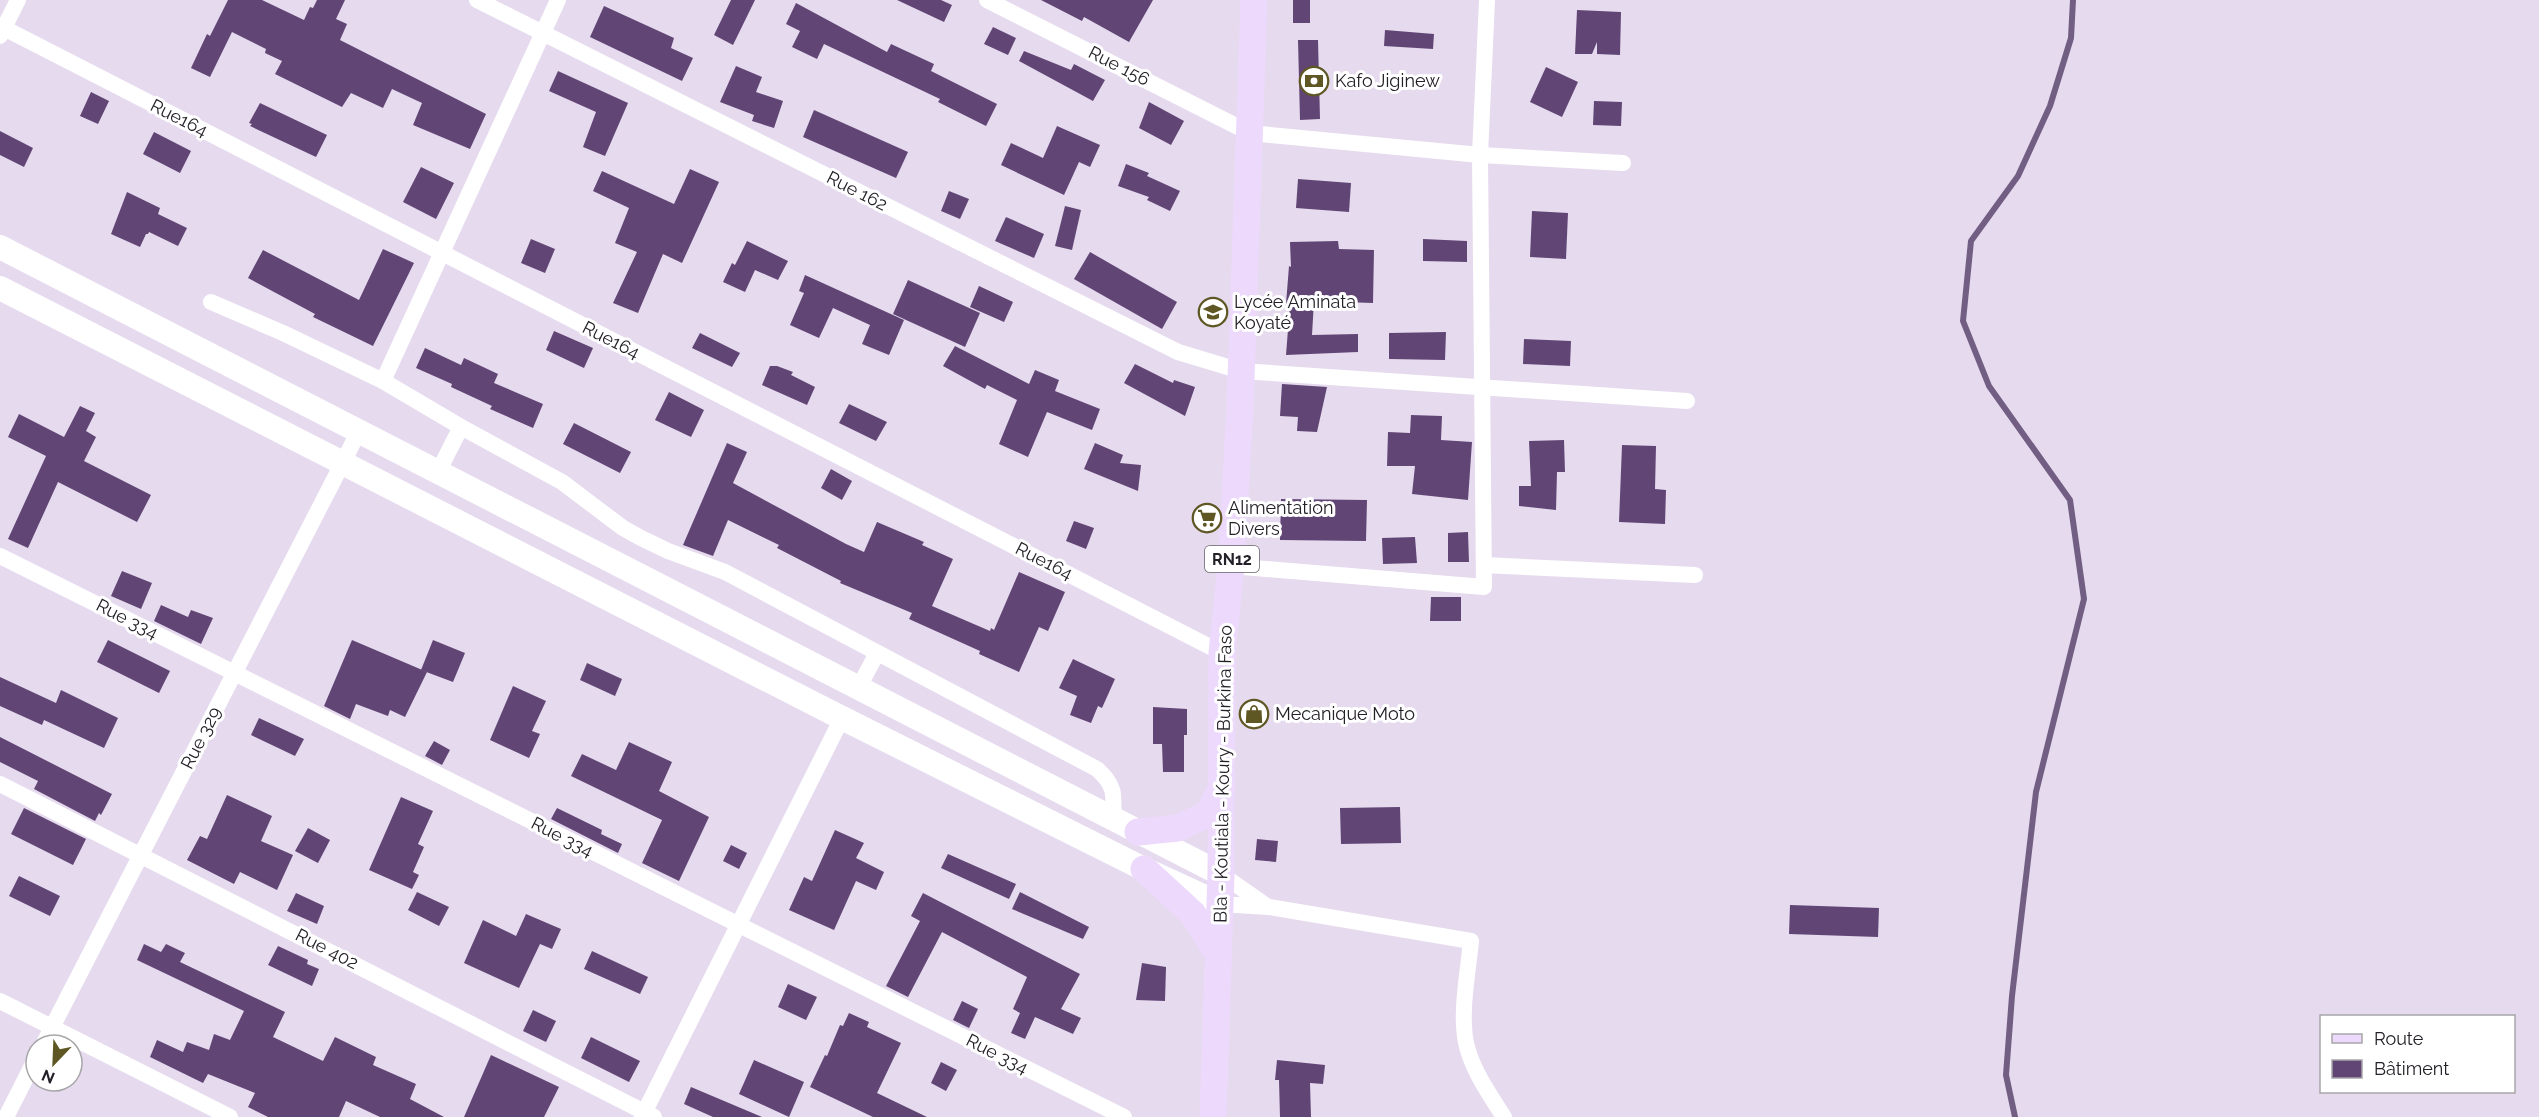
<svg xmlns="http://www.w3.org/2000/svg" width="2539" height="1117" font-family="Raleway,sans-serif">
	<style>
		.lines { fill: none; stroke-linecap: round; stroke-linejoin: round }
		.stream { stroke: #735e83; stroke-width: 6 }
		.building { fill: #614675 }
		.street { stroke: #fff; stroke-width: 16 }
		.secondary { stroke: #fff; stroke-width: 24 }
		.primary { stroke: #edd9fc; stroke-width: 27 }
		.labels { text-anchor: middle; stroke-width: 6; stroke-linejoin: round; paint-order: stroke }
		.shield { fill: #fff; stroke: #666368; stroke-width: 1.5 }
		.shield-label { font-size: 16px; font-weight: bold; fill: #242027 }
		.street-label { font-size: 18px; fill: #242027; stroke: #fff }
		.poi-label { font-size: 18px; fill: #242027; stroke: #fff; text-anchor: start }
	</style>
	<rect width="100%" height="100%" fill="#e6daef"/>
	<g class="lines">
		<polyline class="stream" points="2015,1117 2006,1075 2012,996 2036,792 2084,599 2070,500 1989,386 1963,321 1971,241 2018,176 2050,106 2071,38 2073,0"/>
	</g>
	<g class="building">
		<polygon points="228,0 262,0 304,20 310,7 313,8 317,0 345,0 336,19 347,24 340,40 486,114 470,149 413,125 422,103 392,89 383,108 351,93 342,107 275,74 282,61 265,53 266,49 232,32 210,77 191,68 207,34 210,36"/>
		<polygon points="731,0 755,0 733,45 714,35"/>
		<polygon points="897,0 941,0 952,5 944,22"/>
		<polygon points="1041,0 1153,0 1129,42 1084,17 1082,21"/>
		<rect x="1293" y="0" width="17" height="23"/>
		<polygon points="796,3 887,52 891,44 934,64 931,71 997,104 986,126 938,102 940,99 824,44 817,59 792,47 800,31 786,24"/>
		<polygon points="604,6 674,38 671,48 693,58 682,81 590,37"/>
		<polygon points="1577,10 1621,12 1620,55 1597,54 1597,42 1592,54 1575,54"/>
		<polygon points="993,27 1016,38 1008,55 984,44"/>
		<polygon points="1385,30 1434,34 1433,49 1384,46"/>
		<polygon points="1298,40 1318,40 1320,119 1300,120"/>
		<polygon points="1024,51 1071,70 1074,64 1105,80 1093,101 1019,61"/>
		<polygon points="736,66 762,77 756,92 783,101 774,128 752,121 754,115 720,102"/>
		<polygon points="1546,67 1578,82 1562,117 1530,102"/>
		<polygon points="558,71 628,103 605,156 583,147 596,112 549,91"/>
		<polygon points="91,92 109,101 98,124 80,116"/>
		<polygon points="1594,101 1622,102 1621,126 1593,125"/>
		<polygon points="1149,102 1184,121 1171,145 1139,128"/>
		<polygon points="260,103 327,135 316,157 250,126 252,124 249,123"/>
		<polygon points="814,110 908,152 896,178 803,137"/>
		<polygon points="1057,126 1100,145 1090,167 1079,162 1064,195 1001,165 1011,143 1043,158"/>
		<polygon points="0,131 33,148 24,167 0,155"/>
		<polygon points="154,132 191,151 180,173 143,154"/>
		<polygon points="1126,164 1149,173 1147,176 1180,191 1170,211 1147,200 1149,197 1118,186"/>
		<polygon points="421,167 454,183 436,219 403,202"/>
		<polygon points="690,169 719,182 682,263 663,254 638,313 613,303 637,252 615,243 629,208 593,191 602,171 674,204"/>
		<polygon points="1298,179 1351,183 1349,212 1296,208"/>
		<polygon points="949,191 969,199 960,219 941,211"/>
		<polygon points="127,192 160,208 158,214 187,228 178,246 149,232 148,234 146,234 140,247 111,234"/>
		<polygon points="1065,206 1081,210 1072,250 1055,246"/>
		<polygon points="1532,211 1568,213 1566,259 1530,257"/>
		<polygon points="1006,217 1044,234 1034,258 995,241"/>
		<polygon points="531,239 555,249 545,273 521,263"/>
		<polygon points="1423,239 1467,241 1467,262 1423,261"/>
		<polygon points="747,241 788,261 778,280 755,270 745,292 723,282 732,263 735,265"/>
		<polygon points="1338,241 1339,249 1374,250 1373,303 1314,301 1312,335 1358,334 1358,352 1286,355 1290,304 1286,304 1289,266 1291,267 1290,242"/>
		<polygon points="383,249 414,263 373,346 313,317 315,314 248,278 263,250 359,300"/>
		<polygon points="1090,252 1177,302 1162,329 1074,279"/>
		<polygon points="805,275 904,320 889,355 862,344 870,325 833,308 819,338 790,325 804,293 799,291"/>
		<polygon points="908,280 980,313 965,347 893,314"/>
		<polygon points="979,286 1013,302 1004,322 970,307"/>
		<polygon points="554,331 593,348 584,368 546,350"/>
		<polygon points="1446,332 1445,360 1389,359 1389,333"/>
		<polygon points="700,333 740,353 732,367 692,348"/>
		<polygon points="1524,339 1571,341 1570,366 1523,364"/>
		<polygon points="955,346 1029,384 1035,370 1059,380 1055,391 1100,409 1092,430 1047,412 1028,457 999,444 1017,400 987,385 985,389 943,366"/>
		<polygon points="425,348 461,365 464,358 498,374 494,383 543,404 533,428 490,409 492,406 451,387 452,384 416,368"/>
		<polygon points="1135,364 1173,383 1174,380 1195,387 1185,416 1124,383"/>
		<polygon points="770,366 777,366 793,372 791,375 815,387 807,405 762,385"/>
		<polygon points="1282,384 1327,387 1317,432 1297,431 1298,417 1280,416"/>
		<polygon points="669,392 704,410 691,437 655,420"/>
		<polygon points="849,404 887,422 876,441 839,423"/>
		<polygon points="80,406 95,413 86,431 96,437 84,461 151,495 137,522 58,482 28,548 8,539 46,456 8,437 19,414 64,437"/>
		<polygon points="1411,415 1442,416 1441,440 1472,442 1468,500 1412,494 1415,466 1387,466 1388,432 1410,433"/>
		<polygon points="574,423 631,452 620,473 563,444"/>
		<polygon points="1564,440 1565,472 1557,472 1556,510 1519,506 1519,486 1531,486 1529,441"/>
		<polygon points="727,443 747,452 733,483 846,544 864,552 877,522 924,542 922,545 953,559 932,606 990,631 991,628 994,630 1019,572 1065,592 1048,631 1039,627 1019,672 979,654 980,651 909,619 912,613 840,583 841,581 777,548 779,545 728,520 713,556 683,545"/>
		<polygon points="1095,443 1123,455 1120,463 1141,465 1138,491 1084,469"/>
		<polygon points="1622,445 1656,446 1655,489 1666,490 1665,524 1619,522"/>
		<polygon points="831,469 852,481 842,500 821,488"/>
		<polygon points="1281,499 1367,500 1366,541 1280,540"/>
		<polygon points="1074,521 1094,528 1086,549 1066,541"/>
		<polygon points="1468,532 1469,562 1448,562 1448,533"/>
		<polygon points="1415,537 1417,563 1383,564 1382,538"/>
		<polygon points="122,571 152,583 141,609 111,596"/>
		<polygon points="1431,597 1461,597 1461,621 1430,621"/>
		<polygon points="161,605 188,617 191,610 213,618 201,644 154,621"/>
		<polygon points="108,640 170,671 159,693 97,662"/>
		<polygon points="352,640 427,672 405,717 390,710 388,716 356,704 350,719 324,706"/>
		<polygon points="433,640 465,653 453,682 421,670"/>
		<polygon points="1073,659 1115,679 1102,708 1098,706 1091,723 1070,715 1077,696 1059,688"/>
		<polygon points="587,663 622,679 615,696 580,680"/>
		<polygon points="0,677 56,703 61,690 118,718 104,748 44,720 42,725 0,706"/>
		<polygon points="513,686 546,701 532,731 540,734 529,758 490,740"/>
		<polygon points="1153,707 1187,709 1187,735 1184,735 1184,772 1163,772 1162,744 1153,744"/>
		<polygon points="259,718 304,739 295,756 251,735"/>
		<polygon points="0,737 112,794 101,815 99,813 95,821 34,789 38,781 0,762"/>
		<polygon points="434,741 450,750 442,765 425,756"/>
		<polygon points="629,742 672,762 659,791 709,817 679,881 642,863 662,820 571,776 582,754 616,770"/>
		<polygon points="227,795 272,816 261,841 293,855 277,890 240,872 234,884 187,860 200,836 207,839"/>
		<polygon points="401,797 433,811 418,844 424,847 413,872 419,875 412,889 369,870"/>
		<polygon points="1400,807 1401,843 1341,844 1340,808"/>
		<polygon points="24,808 86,839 73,865 11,834"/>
		<polygon points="557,808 602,830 601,834 622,844 618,853 551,819"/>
		<polygon points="308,828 330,840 318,863 295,851"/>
		<polygon points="835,830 864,843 856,858 884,872 876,890 856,881 834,930 789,910 804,877 812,881"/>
		<polygon points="1257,839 1278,841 1276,862 1255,860"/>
		<polygon points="731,845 747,853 739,869 723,861"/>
		<polygon points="948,854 1016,884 1009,899 941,868"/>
		<polygon points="19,876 60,896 50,916 9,896"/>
		<polygon points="417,892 449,907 439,926 408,910"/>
		<polygon points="1020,892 1089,927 1083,939 1012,909"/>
		<polygon points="296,893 324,906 317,924 287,911"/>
		<polygon points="923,893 1080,974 1061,1009 1081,1018 1073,1034 1035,1017 1025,1039 1011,1033 1020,1013 1013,1009 1027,977 942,932 908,997 886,986 920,921 911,916"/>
		<polygon points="1790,905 1879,908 1878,937 1789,934"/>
		<polygon points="526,914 561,929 552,949 540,944 519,988 464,963 483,920 516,936"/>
		<polygon points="144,944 161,952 166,944 185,953 180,962 285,1012 273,1037 323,1061 335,1037 376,1057 373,1065 416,1084 410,1099 444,1117 380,1117 346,1101 339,1117 268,1117 248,1107 255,1093 208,1074 203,1083 150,1057 157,1040 183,1052 187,1042 209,1050 214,1034 230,1040 244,1011 137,960"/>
		<polygon points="278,946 308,960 307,964 319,969 312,986 268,965"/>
		<polygon points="592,951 648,977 640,994 584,969"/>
		<polygon points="1142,963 1166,967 1165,1001 1136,1000"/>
		<polygon points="788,984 817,997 806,1020 778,1007"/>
		<polygon points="962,1001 978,1009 969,1028 953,1020"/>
		<polygon points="533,1010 556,1021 546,1042 523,1031"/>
		<polygon points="849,1013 869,1022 867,1027 901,1043 877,1093 927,1117 873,1117 810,1087 825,1055 827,1056 840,1025 843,1026"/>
		<polygon points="591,1037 640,1061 629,1082 581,1058"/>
		<polygon points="491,1055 559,1087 544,1117 464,1117"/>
		<polygon points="754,1060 804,1082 789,1117 739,1094"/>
		<polygon points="1277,1060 1325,1065 1323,1084 1310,1083 1311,1117 1280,1117 1279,1080 1275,1080"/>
		<polygon points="941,1062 957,1070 946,1091 931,1083"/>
		<polygon points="691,1087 762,1117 713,1117 684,1104"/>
	</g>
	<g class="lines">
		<g class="street">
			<polyline points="477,0 1178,352 1241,371 1687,401"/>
			<polyline points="987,0 1250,133 1480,155 1623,163"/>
			<polyline points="0,26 1222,653"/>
			<polyline points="0,36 18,0"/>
			<path d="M 211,302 L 283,333 L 383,381 L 461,427 L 562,482 L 623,528 L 641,538 L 668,551 L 725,572 L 1097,769 C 1116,786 1114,795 1113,819"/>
			<polyline points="383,381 558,0"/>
			<polyline points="438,472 461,427"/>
			<polyline points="0,556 1124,1117"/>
			<polyline points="1484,565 1695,575"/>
			<polyline points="1231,566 1484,587 1480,155 1487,0"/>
			<polyline points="858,689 877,653"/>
			<polyline points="0,784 654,1117"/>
			<polyline points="1221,874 1268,907"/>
			<path d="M 1220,904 L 1269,907 L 1471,941 C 1468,973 1459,1017 1467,1047 C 1474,1073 1490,1095 1504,1117"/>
			<polyline points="0,1001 230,1117"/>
			<polyline points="43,1045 359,431"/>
			<polyline points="6,1117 36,1058"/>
			<polyline points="642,1117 842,718"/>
		</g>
		<g class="secondary">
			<polyline points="0,247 1221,874"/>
			<polyline points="0,288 842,718 1144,869 1220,904"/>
		</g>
		<g class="primary">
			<polyline points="1138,832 1178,828 1208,814 1222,787"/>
			<polyline points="1144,869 1193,914 1219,956"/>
			<polyline points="1213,1117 1221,874 1222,653 1231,566 1240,408 1254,0"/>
		</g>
	</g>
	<defs>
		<g id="bank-ring" transform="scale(1.5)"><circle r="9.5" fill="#fff" stroke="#5f5723" stroke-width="1.5"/><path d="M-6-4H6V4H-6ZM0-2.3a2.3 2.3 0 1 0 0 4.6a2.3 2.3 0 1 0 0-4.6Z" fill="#5f5723"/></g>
		<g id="school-ring" transform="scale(1.5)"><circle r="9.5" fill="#fff" stroke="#5f5723" stroke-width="1.5"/><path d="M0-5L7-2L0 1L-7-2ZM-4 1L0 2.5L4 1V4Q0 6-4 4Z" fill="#5f5723"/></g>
		<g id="supermarket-ring" transform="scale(1.5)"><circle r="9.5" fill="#fff" stroke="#5f5723" stroke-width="1.5"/><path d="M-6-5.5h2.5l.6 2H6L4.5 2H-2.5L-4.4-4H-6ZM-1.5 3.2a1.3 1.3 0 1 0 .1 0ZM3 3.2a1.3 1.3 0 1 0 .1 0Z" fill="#5f5723"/></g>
		<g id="shop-ring" transform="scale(1.5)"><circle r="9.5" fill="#fff" stroke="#5f5723" stroke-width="1.5"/><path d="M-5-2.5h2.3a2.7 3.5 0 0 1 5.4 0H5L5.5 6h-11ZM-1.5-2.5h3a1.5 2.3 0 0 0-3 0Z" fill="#5f5723"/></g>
	</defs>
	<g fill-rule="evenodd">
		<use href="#bank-ring" x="1314" y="81"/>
		<use href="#school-ring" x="1213" y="312"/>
		<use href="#supermarket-ring" x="1207" y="518"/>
		<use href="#shop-ring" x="1254" y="714"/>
	</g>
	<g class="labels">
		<rect class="shield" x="1205" y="546" width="54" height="26" rx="4.5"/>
		<g class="shield-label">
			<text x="1232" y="565">RN12</text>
		</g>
		<g class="street-label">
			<text transform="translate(1119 66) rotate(27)" y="6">Rue 156</text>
			<text transform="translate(179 118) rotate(27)" y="6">Rue164</text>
			<text transform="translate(857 191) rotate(27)" y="6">Rue 162</text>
			<text transform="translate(611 340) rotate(27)" y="6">Rue164</text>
			<text transform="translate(1044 561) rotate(27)" y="6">Rue164</text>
			<text transform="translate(127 619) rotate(27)" y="6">Rue 334</text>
			<text transform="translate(201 738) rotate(-63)" y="6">Rue 329</text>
			<text transform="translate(1223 774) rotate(-89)" y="6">Bla - Koutiala - Koury - Burkina Faso</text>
			<text transform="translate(562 837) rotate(27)" y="6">Rue 334</text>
			<text transform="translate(327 949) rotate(27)" y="6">Rue 402</text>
			<text transform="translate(997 1054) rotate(27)" y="6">Rue 334</text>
		</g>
		<g class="poi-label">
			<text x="1335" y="87">Kafo Jiginew</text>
			<text x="1234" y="308">Lycée Aminata<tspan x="1234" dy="21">Koyaté</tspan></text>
			<text x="1228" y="514">Alimentation<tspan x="1228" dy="21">Divers</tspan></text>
			<text x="1275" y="720">Mecanique Moto</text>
		</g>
	</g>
	<rect x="2320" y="1015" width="195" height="78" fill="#ffffff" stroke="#a7a6a9" stroke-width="1.5"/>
	<rect x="2332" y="1034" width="30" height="9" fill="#edd9fc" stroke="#a7a6a9" stroke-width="1.5"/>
	<text x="2374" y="1045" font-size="18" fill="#242027">Route</text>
	<rect x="2332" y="1060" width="30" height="18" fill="#614675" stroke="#a7a6a9" stroke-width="1.5"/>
	<text x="2374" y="1075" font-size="18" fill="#242027">Bâtiment</text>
	<g transform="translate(54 1063) rotate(203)"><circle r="28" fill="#ffffff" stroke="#a7a6a9" stroke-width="1.5"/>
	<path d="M0-4.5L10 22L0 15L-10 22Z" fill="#5f5723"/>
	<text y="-9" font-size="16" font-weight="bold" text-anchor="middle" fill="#242027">N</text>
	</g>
</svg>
